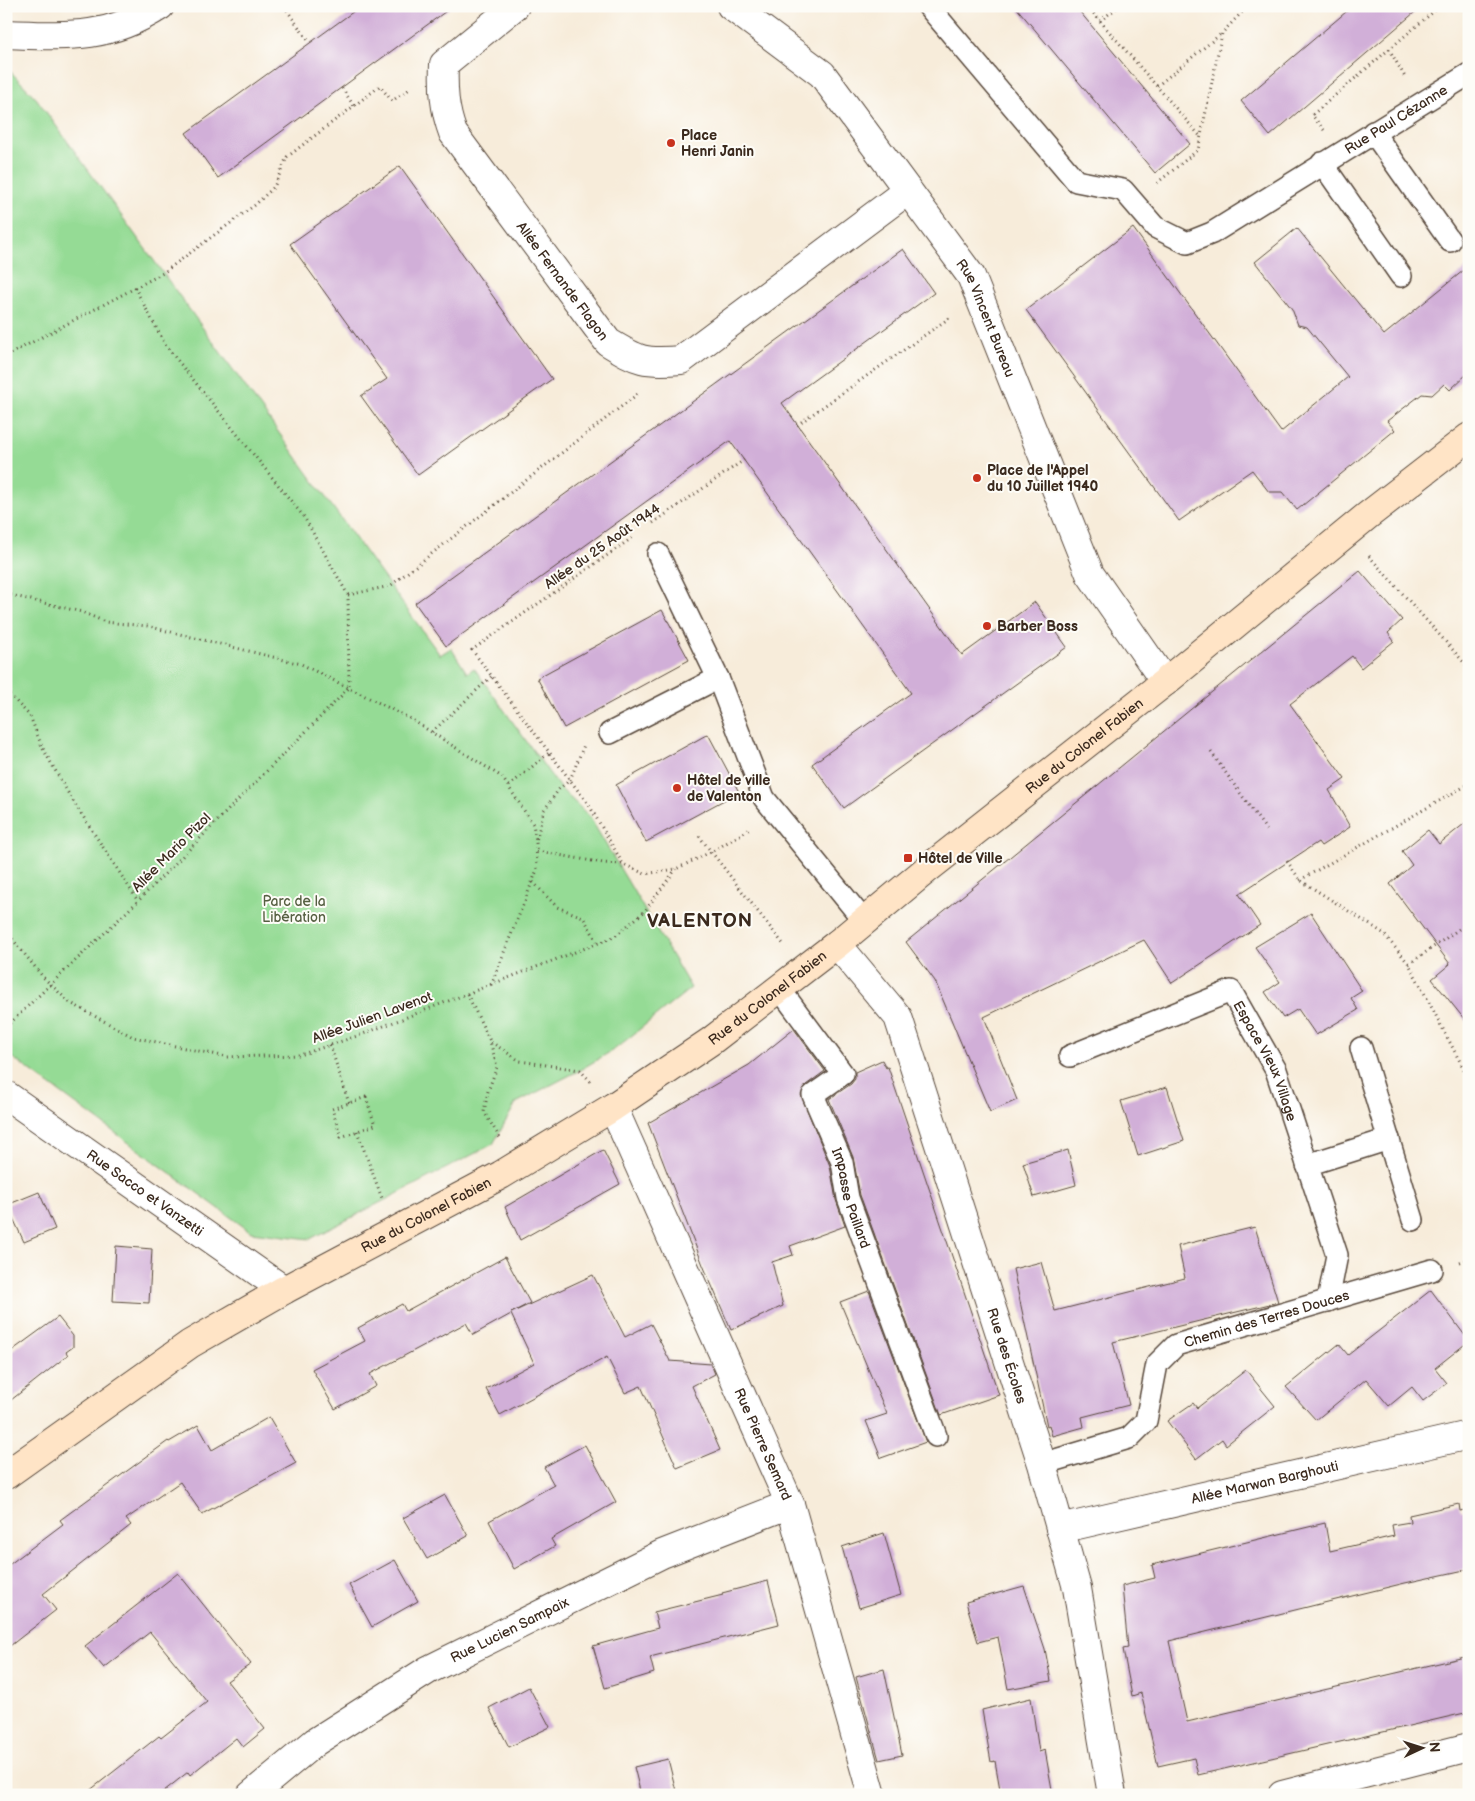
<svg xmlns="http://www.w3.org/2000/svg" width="1475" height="1801" font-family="'Balsamiq Sans',sans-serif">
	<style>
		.green { fill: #95db95; stroke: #68825a }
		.building { fill: #d1afd8 }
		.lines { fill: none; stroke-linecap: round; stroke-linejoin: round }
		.lane-casing { stroke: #57473a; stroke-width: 24 }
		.street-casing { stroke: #57473a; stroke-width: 30 }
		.secondary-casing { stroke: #57473a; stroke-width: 30 }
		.path { stroke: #57473a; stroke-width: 3; stroke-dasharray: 1 4; stroke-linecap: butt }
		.lane { stroke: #fff; stroke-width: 21 }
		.street { stroke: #fff; stroke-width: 28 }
		.secondary { stroke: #ffe4c6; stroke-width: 28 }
		.poi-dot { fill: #c8321e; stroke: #fdfcf7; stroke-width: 2 }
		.labels { text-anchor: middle; stroke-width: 4; stroke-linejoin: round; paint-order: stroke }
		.street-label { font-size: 14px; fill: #3b2a1e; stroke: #fdfcf7 }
		.poi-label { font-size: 14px; font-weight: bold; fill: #3b2a1e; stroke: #fdfcf7; text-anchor: start }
		.park-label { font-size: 14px; fill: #565f42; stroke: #fdfcf7 }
		.district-label { font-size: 19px; font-weight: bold; letter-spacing: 1px; fill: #3b2a1e; stroke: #fdfcf7 }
	</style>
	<rect width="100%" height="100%" fill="#fdfcf7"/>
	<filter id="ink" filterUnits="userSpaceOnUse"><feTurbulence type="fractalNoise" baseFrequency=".02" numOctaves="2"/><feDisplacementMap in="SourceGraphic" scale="10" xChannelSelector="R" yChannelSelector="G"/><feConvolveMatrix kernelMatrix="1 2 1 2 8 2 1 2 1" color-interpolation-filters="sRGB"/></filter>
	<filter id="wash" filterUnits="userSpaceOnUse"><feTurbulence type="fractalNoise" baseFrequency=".0096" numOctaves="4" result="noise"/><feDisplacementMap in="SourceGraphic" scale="20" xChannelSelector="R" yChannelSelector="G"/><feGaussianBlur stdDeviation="1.12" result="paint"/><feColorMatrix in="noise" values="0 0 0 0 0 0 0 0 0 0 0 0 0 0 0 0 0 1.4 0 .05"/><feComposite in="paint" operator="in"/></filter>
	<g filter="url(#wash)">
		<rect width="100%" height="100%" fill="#f7ecda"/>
		<polygon class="green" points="6,67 36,98 440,655 451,648 467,673 474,668 560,788 589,816 691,988 615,1049 580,1070 516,1103 493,1144 310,1239 251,1232 6,1053"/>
		<g id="blocks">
			<g class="building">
				<polygon points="361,6 453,6 218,178 186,133"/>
				<polygon points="1015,6 1075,6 1190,144 1155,173"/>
				<polygon points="1353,6 1422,6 1270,136 1241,101"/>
				<polygon points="400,166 552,379 418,475 361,396 387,379 290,244"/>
				<polygon points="1133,228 1281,432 1348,377 1307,327 1298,325 1292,309 1255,262 1297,228 1384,335 1469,266 1469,372 1450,390 1444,384 1432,395 1422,394 1387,421 1395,430 1297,510 1282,492 1269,492 1252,470 1179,521 1026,310"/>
				<polygon points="903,249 934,293 782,403 962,655 1035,602 1067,647 844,808 812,764 911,693 730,441 446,646 415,603"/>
				<polygon points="1360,571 1402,620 1388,633 1394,641 1361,668 1352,656 1290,704 1345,779 1329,790 1350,827 1321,846 1318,842 1239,894 1260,925 1172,983 1144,940 984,1017 1017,1100 990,1112 935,981 906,942"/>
				<polygon points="662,610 689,660 564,728 537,678"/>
				<polygon points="708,734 739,792 646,842 616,785"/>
				<polygon points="1469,820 1469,1025 1432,979 1450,964 1390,884 1412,865 1402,851 1428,830 1439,844"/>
				<polygon points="1311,913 1362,991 1351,998 1358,1010 1316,1035 1298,1009 1283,1018 1265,992 1280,982 1255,947"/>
				<polygon points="794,1029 825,1071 806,1085 801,1095 830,1166 836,1200 845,1226 790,1246 793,1255 772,1262 783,1306 731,1330 703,1265 648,1123 749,1065"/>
				<polygon points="882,1060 886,1068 888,1067 999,1395 941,1415 860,1195 853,1157 829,1099 851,1084 855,1079 855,1072"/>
				<polygon points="1167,1087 1184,1141 1138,1156 1121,1101"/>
				<polygon points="603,1150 620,1184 520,1240 505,1207"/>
				<polygon points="1068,1150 1076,1185 1034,1197 1023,1163"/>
				<polygon points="39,1192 55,1229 24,1242 7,1205"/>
				<polygon points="1255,1227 1278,1302 1113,1342 1129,1405 1082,1417 1084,1427 1052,1436 1049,1425 1047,1426 1013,1269 1041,1262 1055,1311 1185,1278 1178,1246"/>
				<polygon points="116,1246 152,1249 149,1303 113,1301"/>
				<polygon points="505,1257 530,1303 511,1313 593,1275 625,1337 651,1324 670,1361 711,1364 715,1374 692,1386 720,1450 677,1468 641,1386 625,1393 607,1357 500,1415 486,1389 534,1363 511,1314 473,1335 466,1323 370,1374 376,1386 335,1409 312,1369 365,1341 358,1328 402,1304 406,1311"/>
				<polygon points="1431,1290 1469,1341 1435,1368 1447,1383 1423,1401 1412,1387 1389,1406 1366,1379 1316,1420 1286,1387 1339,1344 1348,1355"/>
				<polygon points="869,1291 926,1442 881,1458 866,1421 887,1414 840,1302"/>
				<polygon points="58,1317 73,1336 73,1347 66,1352 68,1355 6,1404 6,1355"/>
				<polygon points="1246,1370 1275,1406 1226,1445 1222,1439 1196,1459 1167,1421 1193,1403 1197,1408"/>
				<polygon points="269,1417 296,1463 202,1514 180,1482 126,1519 131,1525 43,1594 56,1610 6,1649 6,1567 63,1524 60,1520 168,1441 169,1442 198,1425 212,1450"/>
				<polygon points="585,1445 616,1502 551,1539 555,1546 514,1569 489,1521 554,1485 544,1467"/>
				<polygon points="445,1495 468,1536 427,1559 403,1518"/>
				<polygon points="1459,1504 1460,1511 1469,1509 1469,1569 1405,1583 1169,1641 1187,1722 1469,1656 1469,1712 1198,1775 1194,1758 1158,1766 1141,1693 1132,1696 1123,1649 1128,1648 1122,1586 1155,1578 1152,1565 1325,1523 1330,1551 1394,1536 1392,1525 1410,1522 1409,1515"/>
				<polygon points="884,1533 901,1595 859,1608 842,1547"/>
				<polygon points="395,1560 418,1601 372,1627 349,1585"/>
				<polygon points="178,1573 251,1664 227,1681 265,1729 243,1747 236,1738 190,1775 188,1772 159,1795 84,1795 159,1736 161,1738 207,1702 150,1632 104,1668 85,1646"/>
				<polygon points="768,1581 779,1624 650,1657 654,1673 605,1688 593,1646 658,1628 654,1612 723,1595 722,1593"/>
				<polygon points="1024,1586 1045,1649 1051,1681 1008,1689 998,1637 978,1642 966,1602"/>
				<polygon points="884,1669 902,1755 879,1760 856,1677"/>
				<polygon points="529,1687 550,1727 509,1747 489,1708"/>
				<polygon points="1031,1698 1039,1752 1045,1750 1053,1795 1001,1795 995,1761 991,1762 982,1710"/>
				<polygon points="668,1759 677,1795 641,1795 634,1767"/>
			</g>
		</g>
	</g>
	<g filter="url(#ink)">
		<use href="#blocks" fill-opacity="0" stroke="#57473a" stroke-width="1"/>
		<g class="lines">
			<g class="lane-casing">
				<g id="lane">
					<path id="s1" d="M 928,6 L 1076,181 L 1123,190 L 1155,227 L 1187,243 L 1212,233 L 1469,74"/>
					<polyline points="1373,132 1450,241"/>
					<polyline points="1322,163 1401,276"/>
					<polyline points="658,554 718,678 764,798 864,921"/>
					<polyline points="610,733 718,678"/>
					<path id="s2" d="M 779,988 L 843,1074 L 813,1095 L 842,1162 L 848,1198 L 936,1436"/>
					<polyline points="1361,1048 1413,1220"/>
					<path id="s3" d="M 1070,1056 L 1231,991 L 1276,1070 L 1337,1255 L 1328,1301"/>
					<polyline points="1307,1165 1389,1139"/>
					<path id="s4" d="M 1042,1464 L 1129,1438 L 1146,1421 L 1157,1364 L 1176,1345 L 1432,1270"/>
				</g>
			</g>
			<g class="street-casing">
				<g id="street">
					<path id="s5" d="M 515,6 L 444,64 C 443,89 444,109 453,133 L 608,342 C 639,361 644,363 681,360 L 907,191"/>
					<path id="s6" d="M 731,6 L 822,74 L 971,276 L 1090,574 L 1165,682"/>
					<path d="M 6,34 C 66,36 107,40 160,6"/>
					<path id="s7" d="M 837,944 L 898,1017 L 1042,1464 L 1077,1588 L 1112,1795"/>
					<path id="s8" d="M 6,1095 L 284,1290"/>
					<path id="s9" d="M 613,1107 L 790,1504 L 872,1795"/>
					<path id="s10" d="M 1060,1529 L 1469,1435"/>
					<path id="s11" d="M 251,1795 L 315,1742 L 428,1670 L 662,1554 L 790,1504"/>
					<polyline points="1282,1795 1469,1747"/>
				</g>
			</g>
			<g class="secondary-casing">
				<g id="secondary">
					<path id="s12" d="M 6,1475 L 190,1344 L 284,1290 L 501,1175 L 613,1107 L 711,1041 L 837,944 L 926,870 L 1165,682 L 1367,516 L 1469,437"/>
				</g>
			</g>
			<g class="path">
				<polyline points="284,6 310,43"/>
				<polyline points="1087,6 1200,136"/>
				<polyline points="1462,6 1469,16"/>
				<polyline points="1100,21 1119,6"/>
				<polyline points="1389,49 1406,79"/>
				<polyline points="1157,86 1222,33"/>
				<polyline points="342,88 354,106"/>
				<polyline points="1324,130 1312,115 1440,6"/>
				<polyline points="1157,183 1198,150 1222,33 1248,6"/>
				<polyline points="135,288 163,273 255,205 274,187 287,157 380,86 392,101 411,88"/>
				<polyline points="6,356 135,288 166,346 304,517 348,595 349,688 138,901 6,1027"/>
				<polyline points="797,425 952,316"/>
				<polyline points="653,523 744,460"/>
				<polyline points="632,538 472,650 589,805 623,864 645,874 676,869 711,852 750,829"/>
				<polyline points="1369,556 1469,668"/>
				<polyline points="6,594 82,612 105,622 147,626 301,664 409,718 502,777 533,824 536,841"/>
				<polyline points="348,595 390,586 639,393"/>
				<polyline points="6,691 30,716 42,747 71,798 138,901"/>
				<polyline points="432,732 492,676"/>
				<polyline points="1211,752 1267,831"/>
				<polyline points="509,786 550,752"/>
				<polyline points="699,836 784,945"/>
				<polyline points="537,851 603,863 623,864"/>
				<polyline points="1287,861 1300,880 1383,933 1409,964 1469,1079"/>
				<polyline points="1300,880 1469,784"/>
				<polyline points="533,882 557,907 583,917 597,941"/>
				<polyline points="6,931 43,977 69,1002 133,1037 227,1057 300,1055 363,1034 614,937 644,912 676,869"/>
				<polyline points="1409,964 1469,922"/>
				<polyline points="491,985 537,870 536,841 544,810 560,788 570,780 584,745"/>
				<polyline points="467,994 490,1041 497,1067 488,1091 484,1112 500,1138"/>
				<polyline points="491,1042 520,1061 580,1070 591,1082"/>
				<polyline points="330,1045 349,1103"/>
				<polygon points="366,1097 375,1125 341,1137 332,1109"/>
				<polyline points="357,1131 383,1201"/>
				<polyline points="1460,1262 1469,1259"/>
			</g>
			<use href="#lane" class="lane"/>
			<use href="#street" class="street"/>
			<use href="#secondary" class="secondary"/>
		</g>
	</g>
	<g class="poi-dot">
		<circle cx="671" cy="143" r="5"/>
		<circle cx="977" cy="478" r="5"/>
		<circle cx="987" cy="626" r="5"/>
		<circle cx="677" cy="788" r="5"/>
		<rect x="903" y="853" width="10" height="10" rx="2.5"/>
	</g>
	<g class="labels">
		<g class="street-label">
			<text dy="5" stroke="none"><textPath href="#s1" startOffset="605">Rue Paul Cézanne</textPath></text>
			<text dy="5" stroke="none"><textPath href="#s5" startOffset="346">Allée Fernande Flagon</textPath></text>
			<text dy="5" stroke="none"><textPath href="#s6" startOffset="409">Rue Vincent Bureau</textPath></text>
			<text transform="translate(602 546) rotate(-35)" y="5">Allée du 25 Août 1944</text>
			<text dy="5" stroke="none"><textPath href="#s12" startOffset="1305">Rue du Colonel Fabien</textPath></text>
			<text transform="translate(171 852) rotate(-45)" y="5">Allée Mario Pizol</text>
			<text dy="5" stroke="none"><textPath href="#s12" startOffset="900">Rue du Colonel Fabien</textPath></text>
			<text transform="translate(372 1017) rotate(-20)" y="5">Allée Julien Lavenot</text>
			<text dy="5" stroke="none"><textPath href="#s3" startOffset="252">Espace Vieux Village</textPath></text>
			<text dy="5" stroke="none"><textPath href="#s8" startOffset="170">Rue Sacco et Vanzetti</textPath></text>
			<text dy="5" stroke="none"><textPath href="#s2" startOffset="254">Impasse Paillard</textPath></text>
			<text dy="5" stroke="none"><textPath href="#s12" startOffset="495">Rue du Colonel Fabien</textPath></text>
			<text dy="5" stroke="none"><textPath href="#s4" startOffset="294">Chemin des Terres Douces</textPath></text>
			<text dy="5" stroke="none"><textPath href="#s7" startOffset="451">Rue des Écoles</textPath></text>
			<text dy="5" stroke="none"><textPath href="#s9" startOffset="369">Rue Pierre Semard</textPath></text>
			<text dy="5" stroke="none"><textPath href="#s10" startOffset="210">Allée Marwan Barghouti</textPath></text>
			<text dy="5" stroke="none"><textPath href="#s11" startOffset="308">Rue Lucien Sampaix</textPath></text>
		</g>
		<g class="poi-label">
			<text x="681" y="140">Place<tspan x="681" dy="16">Henri Janin</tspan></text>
			<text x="987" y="475">Place de l'Appel<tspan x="987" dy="16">du 10 Juillet 1940</tspan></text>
			<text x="997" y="631">Barber Boss</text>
			<text x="687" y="785">Hôtel de ville<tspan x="687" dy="16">de Valenton</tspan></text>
			<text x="918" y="863">Hôtel de Ville</text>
		</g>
		<g class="park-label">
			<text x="294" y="906">Parc de la<tspan x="294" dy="16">Libération</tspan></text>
		</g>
		<g class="district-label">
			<text x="700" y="927">VALENTON</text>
		</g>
	</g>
	<rect width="1475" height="1801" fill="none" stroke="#fdfcf7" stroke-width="25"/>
	<g transform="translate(1422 1748) rotate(86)" stroke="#fdfcf7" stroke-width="4" paint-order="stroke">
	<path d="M0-4L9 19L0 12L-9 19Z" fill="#3b2a1e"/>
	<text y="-8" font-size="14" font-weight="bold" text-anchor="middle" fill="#3b2a1e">N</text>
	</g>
</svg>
